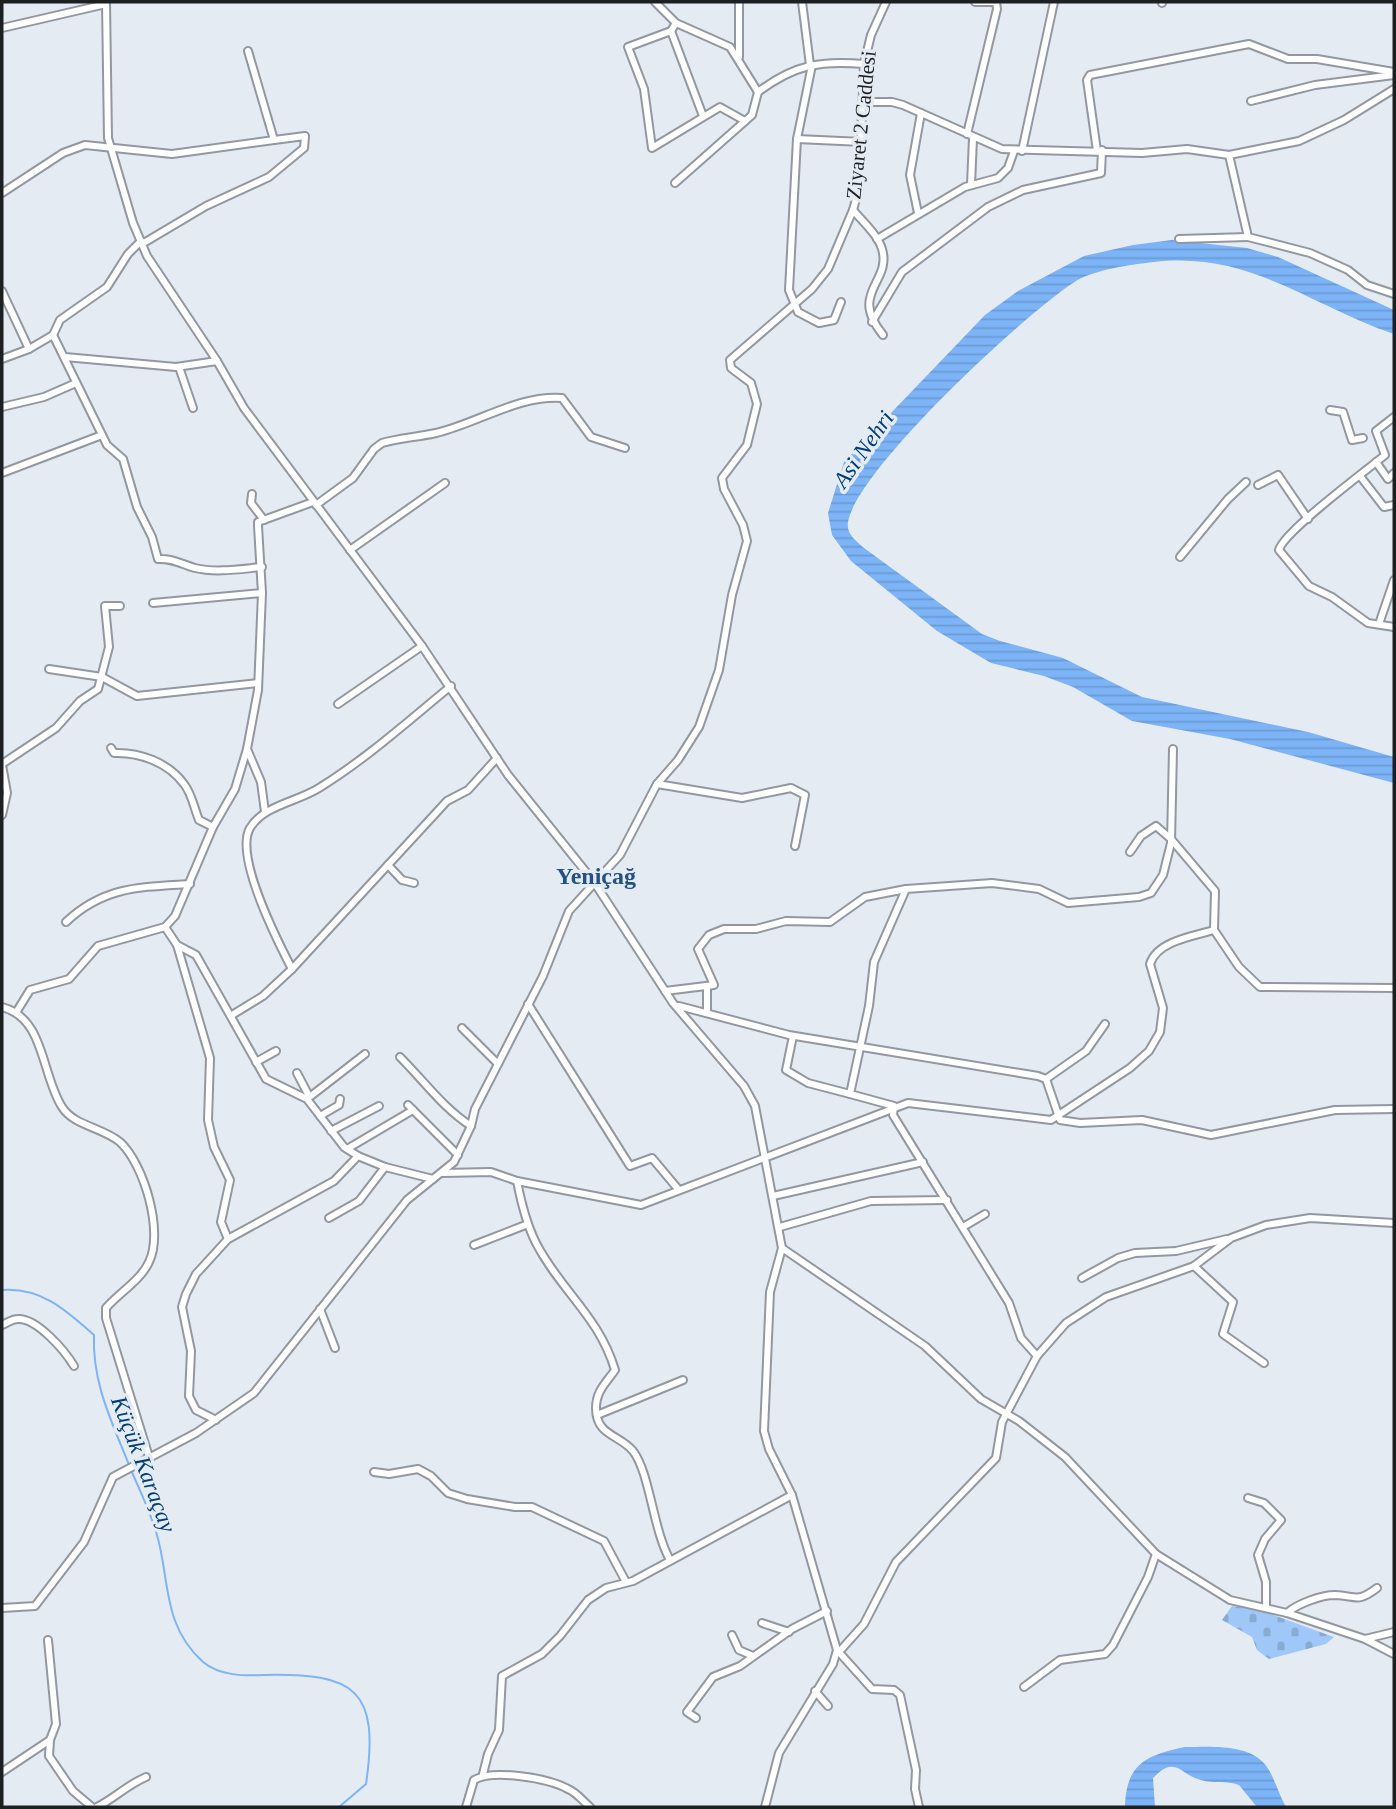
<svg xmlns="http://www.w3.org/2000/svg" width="1396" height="1809" font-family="Georgia,serif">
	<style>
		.cemetery { fill: url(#cemetery-stones) }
		.water { fill: url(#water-rules) }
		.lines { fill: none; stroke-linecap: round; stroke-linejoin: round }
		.stream { stroke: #7db4f7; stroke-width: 2 }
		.minor-casing { stroke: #9398a0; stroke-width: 10 }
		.minor { stroke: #fff; stroke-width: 6 }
		.labels { text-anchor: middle; stroke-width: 7; stroke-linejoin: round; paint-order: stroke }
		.street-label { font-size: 21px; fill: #1d2023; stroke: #e5ebf3 }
		.water-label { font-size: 23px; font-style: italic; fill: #013e78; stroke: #e5ebf3 }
		.quarter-label { font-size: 24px; font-weight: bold; fill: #235185; stroke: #e5ebf3 }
	</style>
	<defs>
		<pattern id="cemetery-stones" width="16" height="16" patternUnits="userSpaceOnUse" patternTransform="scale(1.75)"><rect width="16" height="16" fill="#9fc7f8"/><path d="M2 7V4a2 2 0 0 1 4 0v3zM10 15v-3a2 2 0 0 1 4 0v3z" fill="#88abd4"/></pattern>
		<pattern id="water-rules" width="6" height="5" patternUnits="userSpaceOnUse" patternTransform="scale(1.75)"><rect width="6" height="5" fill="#7db4f7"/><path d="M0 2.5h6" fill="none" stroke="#6c9ad3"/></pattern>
	</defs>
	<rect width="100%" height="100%" fill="#e5ebf3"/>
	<polygon class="cemetery" points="1232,1606 1260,1610 1334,1637 1326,1644 1269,1659 1257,1650 1252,1637 1222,1620"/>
	<g class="water">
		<path d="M 1172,240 L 1247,248 L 1278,257 L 1394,310 L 1394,334 C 1309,305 1250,251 1154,262 C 1129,265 1097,269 1076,281 C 1027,312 858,468 848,522 C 846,534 856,541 864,548 L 982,634 L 1000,641 L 1063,658 L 1142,697 L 1308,732 L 1394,757 L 1394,783 L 1230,739 L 1132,721 L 1073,687 L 1044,676 L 991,663 L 937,631 L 851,561 L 832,535 L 828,513 L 844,462 L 985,315 L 1018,291 L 1084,256 L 1133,245 Z"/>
		<path d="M 1185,1747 C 1210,1747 1251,1743 1267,1767 C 1275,1779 1279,1795 1286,1807 L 1257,1807 L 1239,1785 C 1226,1780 1214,1784 1201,1780 C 1180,1775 1176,1754 1153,1778 L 1155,1807 L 1125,1807 C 1126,1764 1146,1755 1185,1747 Z"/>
	</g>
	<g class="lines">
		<g class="stream">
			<path d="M 2,1290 C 41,1287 66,1310 94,1335 C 92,1383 112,1422 129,1465"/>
			<path d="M 131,1470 C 140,1491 151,1513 157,1535 C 170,1580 162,1625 203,1662 C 220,1676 244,1676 264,1675 C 355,1673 380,1689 366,1784 L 339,1807"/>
		</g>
		<g class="minor-casing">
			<g id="minor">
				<polyline points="106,2 108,138 133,223 147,256 217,361 244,408 422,646 508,775 594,882 673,1003 744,1086 755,1106 782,1248 770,1292 764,1431 769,1449 792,1495 837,1650 833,1664 779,1753 765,1807"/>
				<path d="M 655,2 L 676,23 L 730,47 L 758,92 C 794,65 820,60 864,64"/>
				<polyline points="739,2 739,57"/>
				<polyline points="802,2 810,65"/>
				<polyline points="1162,3 1162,2"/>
				<polyline points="676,23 671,31 628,47 644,89 652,148 720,107 745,121"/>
				<polyline points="2,28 106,4"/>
				<polyline points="671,31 703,116"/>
				<polyline points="812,65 797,139 789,290 798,312 819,323 834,320 841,302"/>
				<polyline points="1251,101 1315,85 1394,75"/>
				<polyline points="862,102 892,102 903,105 1002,149 1142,153 1187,149 1229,155 1299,141 1344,120 1394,89"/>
				<polyline points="967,134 997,9 996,2 975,2"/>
				<polyline points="797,139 863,142"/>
				<polyline points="1022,151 1054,2"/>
				<polyline points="1097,151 1087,80 1090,75 1249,44 1288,59 1317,59 1394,72"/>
				<polyline points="1229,155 1248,237 1310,253 1348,270 1367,285 1394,294"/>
				<polyline points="675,183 752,115 758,92"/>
				<polyline points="971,185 973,138"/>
				<polyline points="2,193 63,153 85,145 172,154 274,140 248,51"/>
				<path d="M 853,210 C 863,222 878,235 882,249 C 892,283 848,292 883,335"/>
				<polyline points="918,213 910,175 921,113"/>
				<polyline points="877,239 965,187 998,178 1008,168 1014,151"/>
				<polyline points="1179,239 1248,237"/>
				<polyline points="142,244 206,206 269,177 304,148 305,136 274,140"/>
				<polyline points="2,291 29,349"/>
				<polyline points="872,322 902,272 988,207 1023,190 1101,173 1102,150"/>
				<path d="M 53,335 L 107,445 L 123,459 L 137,507 L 152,537 L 158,559 C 172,558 181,564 195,568 C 216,573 240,569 262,567"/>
				<polyline points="65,357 176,367 217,361"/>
				<polyline points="2,359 29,349 53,335 60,320 107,287 128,254 141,241"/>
				<polyline points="179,367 193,408"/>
				<polyline points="2,407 44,397 76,383"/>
				<polyline points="1330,410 1343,412 1352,440 1363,438"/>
				<path d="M 1394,417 L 1376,431 L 1385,455 C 1366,471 1283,532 1279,550 L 1309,586 L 1332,597 L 1368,623 L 1394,627"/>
				<polyline points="1376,462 1388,479 1394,473"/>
				<polyline points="2,473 102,435"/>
				<polyline points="1360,476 1384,507 1394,505"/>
				<polyline points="1258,485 1278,475 1308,519"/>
				<polyline points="252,494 251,503 264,520"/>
				<path d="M 316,505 L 353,478 L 374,449 L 382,443 C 399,438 418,437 436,433 C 478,423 518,395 562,398 L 591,437 L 625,448"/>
				<polyline points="350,550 445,483"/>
				<polyline points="1180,557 1228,499 1246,482"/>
				<polyline points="153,603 262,593"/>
				<polyline points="1379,624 1394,580"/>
				<polyline points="49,669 102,677 137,696 258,683"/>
				<polyline points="338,704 422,646"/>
				<path d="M 111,748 L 114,753 C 139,752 168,762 184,784 C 192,794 194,808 199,820 L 213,827"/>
				<polyline points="2,764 56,728 80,701 98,689 109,647 105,606 120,606"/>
				<polyline points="2,765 7,793 2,815"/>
				<polyline points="657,784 742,798 791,788 805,795 795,846"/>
				<polyline points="265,812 261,782 247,749 258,690 262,593 258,526 258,522 313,502"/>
				<polyline points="1130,852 1141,836 1156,826 1171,839 1215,891 1214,930 1239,967 1260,987 1394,988"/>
				<polyline points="388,865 402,880 414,883"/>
				<path d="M 66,922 C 104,886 141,887 190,884"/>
				<polyline points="165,927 177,945 196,955 266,1079 307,1099 344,1147 358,1156 385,1167 433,1179"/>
				<polyline points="177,945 210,1058 208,1120 214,1147 230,1180 221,1222 228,1239"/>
				<path d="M 292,969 C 278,942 234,856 250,828 C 264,805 297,802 319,788 C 366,759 407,722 451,686"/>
				<polyline points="665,991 714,985 698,949 709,935 724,929 756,929 786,921 830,922 865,897 906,889"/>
				<polyline points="528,1004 630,1166 652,1158 678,1189"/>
				<polyline points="679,1006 789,1035 1038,1076 1046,1079 1060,1120 1080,1123 1142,1120 1211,1135 1335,1110 1394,1109"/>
				<path d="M 2,1007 C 45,1018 41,1074 62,1107 C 74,1126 102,1127 120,1142 C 144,1164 164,1232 149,1262 C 141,1280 119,1293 106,1308 L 106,1318 L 149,1457"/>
				<polyline points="17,1011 30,990 69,979 98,946 165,927 175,916 213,827 235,789 247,749"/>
				<polyline points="707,1013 707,986"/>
				<polyline points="232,1015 263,996 292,969 447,801 468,790 497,758"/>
				<polyline points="462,1028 498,1064"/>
				<polyline points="793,1036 786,1070 808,1083 850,1094"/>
				<path d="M 400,1057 C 424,1081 443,1108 471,1126"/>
				<polyline points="256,1062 276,1051"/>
				<polyline points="297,1073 309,1096"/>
				<polyline points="1046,1079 1086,1051 1105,1024"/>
				<polyline points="307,1099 365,1054"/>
				<polyline points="408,1105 458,1155"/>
				<polyline points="320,1116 339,1105 340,1099"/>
				<polyline points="331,1131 379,1106"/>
				<polyline points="347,1149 413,1110"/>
				<path d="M 443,1173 L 491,1172 L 517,1181 L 641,1205 L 908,1103 L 1051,1120 L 1130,1068 L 1149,1051 L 1160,1032 L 1163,1008 L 1150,964 C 1157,941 1194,936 1214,930"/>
				<path d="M 517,1181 C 521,1202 526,1223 536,1243 C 560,1290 599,1316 615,1370 C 606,1383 596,1391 596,1408 C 596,1436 619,1434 633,1451 C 650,1473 653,1530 670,1560"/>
				<polyline points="773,1196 923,1162"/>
				<polyline points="329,1218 359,1201 385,1167"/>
				<polyline points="780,1227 871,1201 947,1200"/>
				<polyline points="963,1227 985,1214"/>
				<polyline points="474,1245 528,1224"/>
				<polyline points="782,1248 925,1346 981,1399 1019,1421 1065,1457 1156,1554 1230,1600 1287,1613 1365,1639 1394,1654"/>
				<polyline points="1194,1266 1233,1302 1223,1334 1264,1363"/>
				<polyline points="1082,1278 1118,1258 1135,1253 1176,1251 1227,1239"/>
				<polyline points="320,1309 335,1348"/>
				<path d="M 2,1325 C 7,1323 12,1319 18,1319 C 37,1318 65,1351 74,1366"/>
				<polyline points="1037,1356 1021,1338 1009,1303 893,1115 894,1106 850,1094 869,1006 874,962 906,889 992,883 1039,889 1068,903 1139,897 1151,893 1163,875 1171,843 1173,749"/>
				<polyline points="597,1415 683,1380"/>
				<polyline points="216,1420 196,1410 189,1396 191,1351 182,1307 186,1294 196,1274 228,1239 334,1181 358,1156"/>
				<polyline points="374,1472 389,1474 418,1469 431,1476 448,1493 467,1499 515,1507 532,1507 604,1541 626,1582"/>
				<polyline points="1248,1498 1264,1503 1281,1520 1265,1539 1258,1555 1266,1582 1266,1608"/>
				<polyline points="2,1608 35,1606 84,1542 113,1477 196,1433 254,1393 407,1200 454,1162 471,1126 475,1109 543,976 569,911 620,855 657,784 678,760 699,727 719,670 732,595 747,541 743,525 724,489 722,478 747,445 757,404 751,383 731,368 730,360 812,289 828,269 853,210 859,188 864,64 871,35 886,2"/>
				<path d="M 1287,1613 C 1297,1604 1321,1595 1335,1595 C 1357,1596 1357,1603 1377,1588"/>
				<polyline points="762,1623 789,1632"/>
				<polyline points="732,1635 739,1650 753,1656"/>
				<polyline points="1365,1639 1394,1632"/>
				<polyline points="48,1640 56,1724 50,1740 49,1756 73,1791 92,1807"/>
				<polyline points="837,1650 872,1689 894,1690 900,1695 916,1770 915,1789 919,1807"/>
				<polyline points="839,1652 864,1624 896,1562 996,1458 1002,1422 1037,1356 1066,1323 1106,1297 1194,1266 1231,1238 1266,1225 1310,1218 1394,1223"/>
				<polyline points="1024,1687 1060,1660 1105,1654 1113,1645 1148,1577 1156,1554"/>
				<polyline points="815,1691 828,1706"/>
				<polyline points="696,1718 687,1712 713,1677 740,1666 792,1629 827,1611"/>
				<polyline points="2,1772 50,1740"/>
				<polyline points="483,1774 488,1754 499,1730 502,1676 542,1654 560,1636 588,1600 606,1588 633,1581 792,1495"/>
				<path d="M 97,1807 C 115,1798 127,1785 146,1777"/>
				<path d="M 466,1807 L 474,1780 C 493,1769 548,1778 568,1789 C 576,1792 583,1801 590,1807"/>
			</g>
		</g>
		<use href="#minor" class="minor"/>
	</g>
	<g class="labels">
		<g class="street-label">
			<text transform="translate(861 125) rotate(-84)" y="7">Ziyaret 2 Caddesi</text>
		</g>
		<g class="water-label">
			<text transform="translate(863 449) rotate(-55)" y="8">Asi Nehri</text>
			<text transform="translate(144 1464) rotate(69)" y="8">Küçük Karaçay</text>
		</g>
		<g class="quarter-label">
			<text x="596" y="884">Yeniçağ</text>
		</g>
	</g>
	<rect width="1396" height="1809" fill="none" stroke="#1d2023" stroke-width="7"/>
</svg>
